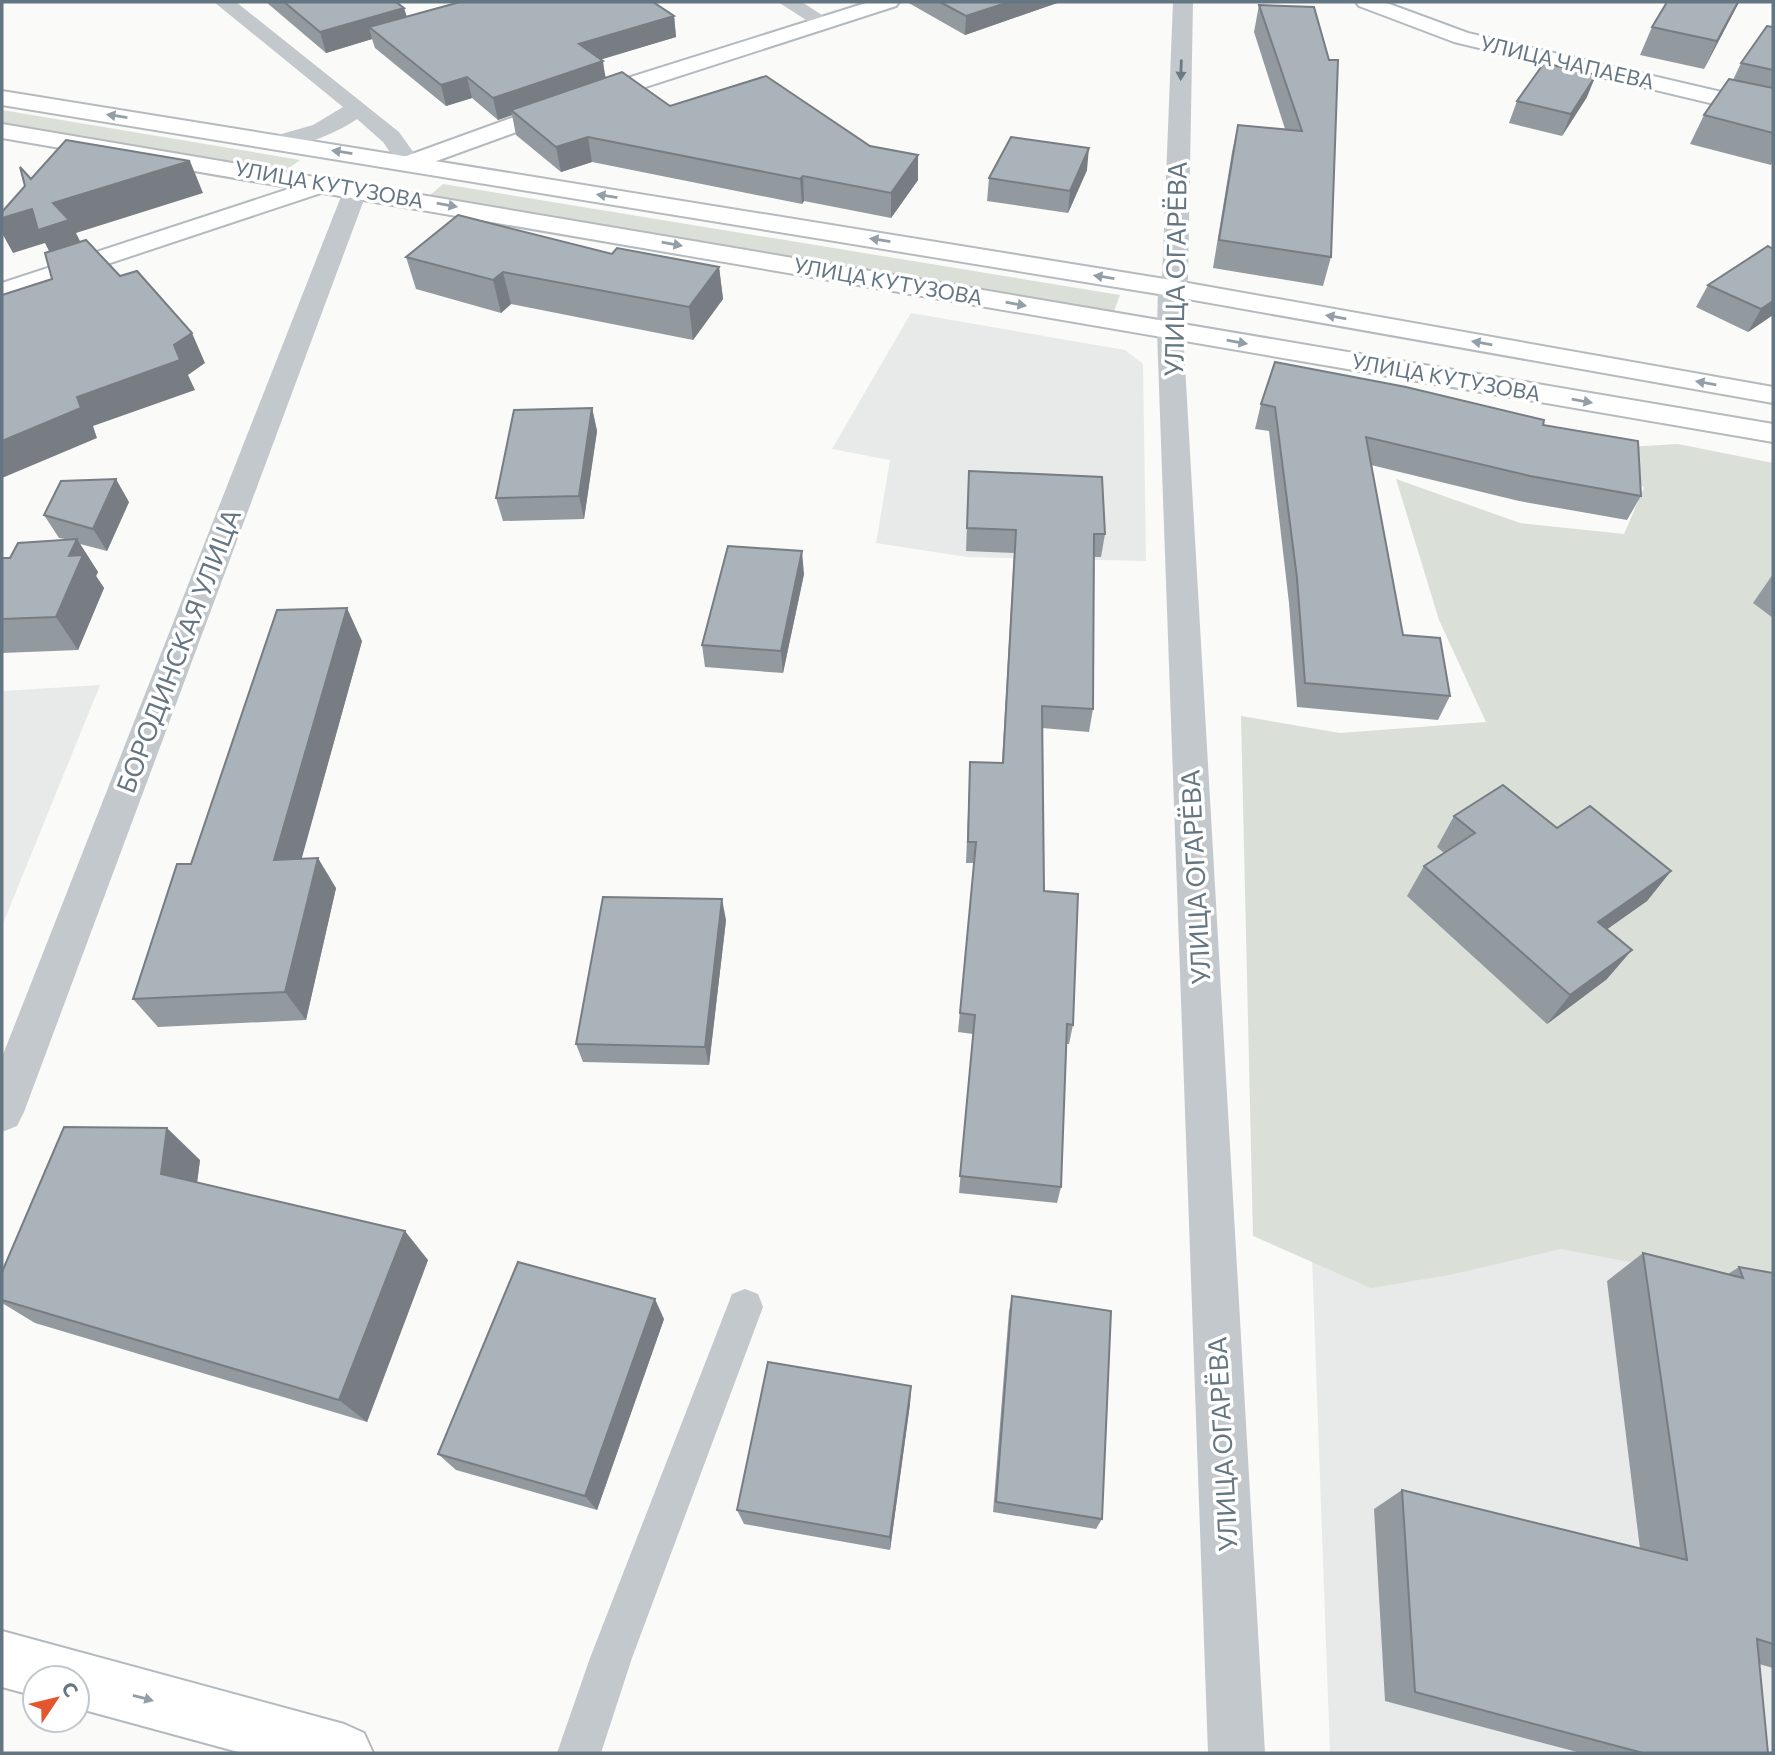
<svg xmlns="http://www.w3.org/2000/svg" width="1775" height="1755" font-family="Commissioner,sans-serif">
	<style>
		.built { fill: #e8e9e9 }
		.green { fill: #dadfd7 }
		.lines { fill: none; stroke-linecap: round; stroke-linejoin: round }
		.secondary-casing { stroke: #b3babf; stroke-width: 4 }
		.primary-casing { stroke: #b5babe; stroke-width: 4 }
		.lane { fill: #c3c8cc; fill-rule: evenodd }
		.street { fill: #c3c8cc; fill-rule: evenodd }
		.secondary { fill: #fff; fill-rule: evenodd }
		.primary { fill: #fff; fill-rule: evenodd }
		.wall { fill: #929a9f }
		.shaded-wall { fill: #777d82 }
		.building { fill: #aab3b9; stroke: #777d82; stroke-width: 2 }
		.oneway { fill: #6a7a87 }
		.oneway2 { fill: #939fa8 }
		.labels { text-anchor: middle; stroke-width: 7; stroke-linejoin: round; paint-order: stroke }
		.far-street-label { font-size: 21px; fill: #657683; stroke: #fff }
		.street-label { font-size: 26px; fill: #657683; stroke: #fff }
	</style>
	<rect width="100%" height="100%" fill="#fafaf8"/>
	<g class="built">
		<polygon points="911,313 1125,350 1143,364 1146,561 967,557 876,543 890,460 832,449"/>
		<polygon points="100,685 2,926 2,691"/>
		<polygon points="1773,987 1773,1753 1330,1753 1307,1120"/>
	</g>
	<g class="green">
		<polygon points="2,110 300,160 284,172 2,124"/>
		<polygon points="443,184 1120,295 1114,311 429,196"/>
		<polygon points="1678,444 1773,463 1773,1289 1561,1249 1449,1275 1371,1288 1253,1236 1241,716 1340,733 1486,722 1439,620 1396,479 1520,523 1624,534 1644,488 1610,448"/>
	</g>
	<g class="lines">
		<g class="secondary-casing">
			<g id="secondary">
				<polygon points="869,2 899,2 896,6 599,102 417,168 401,168 397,163 401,158 583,92"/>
				<polygon points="1356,2 1384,2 1468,33 1773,104 1773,118 1454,42 1359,6"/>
				<polygon points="325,177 333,179 337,184 333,189 2,299 2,283"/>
				<polygon points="2,1631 344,1724 364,1733 373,1753 242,1753 77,1708 77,1678 35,1678 35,1696 2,1687"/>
			</g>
		</g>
		<g class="primary-casing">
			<g id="primary">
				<polygon points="2,91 1171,280 1773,387 1773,403 1171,296 2,105"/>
				<polygon points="2,124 1773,424 1773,442 2,138"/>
			</g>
		</g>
		<polygon class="lane" points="745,1289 758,1294 763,1307 632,1658 601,1753 557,1753 590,1658 727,1307 732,1294"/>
		<g class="street">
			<path d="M 214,2 L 236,2 L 399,132 L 421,163 L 417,168 L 401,168 L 383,142 L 357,119 C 339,132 293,152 271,147 L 268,142 L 271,137 L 313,125 L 343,107 Z"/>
			<polygon points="778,2 802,2 834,23 831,27 817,27"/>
			<polygon points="1173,2 1193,2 1188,279 1184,288 1183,331 1265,1753 1208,1753 1157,331 1158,288 1162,279"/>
			<polygon points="356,182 364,184 368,189 24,1112 17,1126 2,1132 2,1057 344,189 348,184"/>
		</g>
		<use href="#secondary" class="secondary"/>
		<use href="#primary" class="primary"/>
	</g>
	<g class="wall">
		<polygon points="266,2 396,2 404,8 407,17 674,16 676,37 601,59 606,78 670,106 918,155 918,180 891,218 804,201 802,204 592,162 561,172 516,135 512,115 498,120 472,98 446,106 375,48 372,39 326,53"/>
		<polygon points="907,2 1060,2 965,35"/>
		<polygon points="1739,2 1704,69 1640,55 1652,27"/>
		<polygon points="1259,5 1314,7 1331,257 1323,286 1213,268 1232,152 1238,125 1285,129 1254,32"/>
		<polygon points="1773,27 1773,160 1771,165 1690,144 1704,115 1733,80 1741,63"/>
		<polygon points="1587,97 1562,136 1509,123 1517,101"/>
		<polygon points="1087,170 1068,213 987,201 989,178"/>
		<polygon points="1773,249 1773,315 1748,332 1696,307 1708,285"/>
		<polygon points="612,254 719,267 723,299 693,340 511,304 501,313 416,289 406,257"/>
		<polygon points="1261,404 1543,425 1641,496 1627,520 1519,501 1371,465 1403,635 1450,696 1438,720 1297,707 1289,603 1269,431 1255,429"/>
		<polygon points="592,408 597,431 584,519 503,521 496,498"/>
		<polygon points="969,471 1105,534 1101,557 1093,557 1093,709 1089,732 1042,728 1044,891 1073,1025 1069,1044 1066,1044 1061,1187 1057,1203 959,1193 973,1034 958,1032 974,863 966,863 970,762 1002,763 1014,553 966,551"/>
		<polygon points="129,502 107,551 80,544 98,572 96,576 104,588 78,650 2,653 2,558 10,558 65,539 59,538 44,515"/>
		<polygon points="804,574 783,673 705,667 702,645"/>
		<polygon points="1773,574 1773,618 1753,603"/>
		<polygon points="362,641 301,859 336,888 306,1020 158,1027 133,999 191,864"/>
		<polygon points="1454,816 1557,828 1671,871 1647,901 1607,929 1607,979 1547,1024 1407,896 1424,866 1444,853 1437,847"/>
		<polygon points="726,920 709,1065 583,1062 576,1044"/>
		<polygon points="200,1160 197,1183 428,1260 367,1422 35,1323 2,1303 2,1272"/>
		<polygon points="1643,1253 1728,1274 1739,1267 1773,1273 1773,1668 1759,1664 1768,1753 1581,1753 1385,1701 1374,1509 1402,1490 1640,1549 1607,1281"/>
		<polygon points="1012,1296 1102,1519 1096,1529 993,1512 1009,1311"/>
		<polygon points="664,1319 597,1510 456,1470 438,1454"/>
		<polygon points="911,1386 910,1404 890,1550 744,1524 737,1510"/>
	</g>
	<g class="shaded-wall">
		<polygon points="1009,2 1060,2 965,35 966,16"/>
		<polygon points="1738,2 1739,2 1704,69 1717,41"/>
		<polygon points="404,8 410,29 369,27 372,39 326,53 320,32"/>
		<polygon points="674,16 676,37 583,65 579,44"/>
		<polygon points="603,61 606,82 511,110 512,115 498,120 493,98"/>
		<polygon points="1596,75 1587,97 1562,136 1571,114"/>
		<polygon points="467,77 472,98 446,106 441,85"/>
		<polygon points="588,137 592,162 561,172 556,147"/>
		<polygon points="1089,148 1087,170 1068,213 1070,191"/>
		<polygon points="918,155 918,180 891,218 891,193"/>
		<polygon points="190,161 203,193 76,233 86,253 55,263 45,243 13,253 2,233 2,218"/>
		<polygon points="803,176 804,201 802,204 800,179"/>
		<polygon points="719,267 723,299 693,340 689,307"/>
		<polygon points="503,272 511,304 501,313 493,280"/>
		<polygon points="1773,301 1773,315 1748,332 1761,309"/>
		<polygon points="192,333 205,363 188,375 195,390 93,426 97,438 2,478 2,441 77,397 174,345"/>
		<polygon points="592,408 597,431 584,519 579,496"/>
		<polygon points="116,479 129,502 107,551 93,529"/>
		<polygon points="77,539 98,572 96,576 104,588 78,650 56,617 69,556"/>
		<polygon points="802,551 804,574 783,673 781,651"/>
		<polygon points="347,608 362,641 293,890 274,860"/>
		<polygon points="318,858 336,888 306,1020 285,992"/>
		<polygon points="1671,871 1647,901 1575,952 1598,922"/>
		<polygon points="722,899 726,920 709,1065 705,1047"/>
		<polygon points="1632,950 1607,979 1547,1024 1570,995"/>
		<polygon points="167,1128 200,1160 194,1205 161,1174"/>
		<polygon points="405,1231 428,1260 367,1422 339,1400"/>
		<polygon points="655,1299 664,1319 597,1510 585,1496"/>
		<polygon points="911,1386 910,1404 890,1550 890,1537"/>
	</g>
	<g class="building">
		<polygon points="284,2 396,2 404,8 320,32"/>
		<polygon points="460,2 653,2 674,16 579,44 603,61 493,98 467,77 441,85 369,27"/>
		<polygon points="940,2 1009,2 966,16"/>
		<polygon points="1667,2 1738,2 1717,41 1652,27"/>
		<polygon points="1259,5 1314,7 1329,60 1338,60 1331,257 1219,240 1238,125 1302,131"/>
		<polygon points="1767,26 1773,27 1773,70 1741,63"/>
		<polygon points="1544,63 1596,75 1571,114 1517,101"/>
		<polygon points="622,72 670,106 766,76 870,146 918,155 891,193 803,176 800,179 588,137 556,147 511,110"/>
		<polygon points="1729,79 1773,88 1773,133 1704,115"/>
		<polygon points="1011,137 1089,148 1070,191 989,178"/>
		<polygon points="66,140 190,161 53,203 69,220 38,230 32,209 2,218 2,212 25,186 20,167 31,179"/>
		<polygon points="458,215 612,254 617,248 719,267 689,307 503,272 493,280 406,257"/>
		<polygon points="86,240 120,276 137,271 192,333 174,345 180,360 77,397 81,408 2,441 2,295 52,279 45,253"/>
		<polygon points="1768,246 1773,249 1773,301 1761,309 1708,285"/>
		<polygon points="1275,362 1406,387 1544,420 1543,425 1638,441 1641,496 1530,476 1366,437 1403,635 1440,638 1450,696 1305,683 1297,578 1275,407 1261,404"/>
		<polygon points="592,408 579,496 496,498 514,410"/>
		<polygon points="969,471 1102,477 1105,534 1094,534 1093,709 1042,706 1044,891 1078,894 1073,1025 1067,1024 1061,1187 960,1176 975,1015 960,1013 976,842 968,842 970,762 1003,763 1016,530 967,528"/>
		<polygon points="116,479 93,529 44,515 61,481"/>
		<polygon points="77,539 69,556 83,555 56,617 2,619 2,558 10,558 18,543"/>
		<polygon points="728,546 802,551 781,651 702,645"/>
		<polygon points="347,608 274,860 318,858 285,992 133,999 177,864 191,864 277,610"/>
		<polygon points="1503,785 1557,828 1590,806 1671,871 1598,922 1632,950 1570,995 1424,866 1475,833 1454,816"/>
		<polygon points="603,897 722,899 705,1047 576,1044"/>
		<polygon points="64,1127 167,1128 161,1174 405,1231 339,1400 2,1300 2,1272"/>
		<polygon points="1643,1253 1743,1278 1739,1267 1773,1273 1773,1644 1757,1639 1768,1753 1643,1753 1415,1692 1402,1490 1687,1560"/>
		<polygon points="518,1262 655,1299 585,1496 438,1454"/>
		<polygon points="1012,1296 1111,1311 1102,1519 996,1502"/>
		<polygon points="768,1362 911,1386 890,1537 737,1510"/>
	</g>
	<defs><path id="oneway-solid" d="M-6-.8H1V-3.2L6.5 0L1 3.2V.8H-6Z" transform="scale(1.75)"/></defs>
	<use class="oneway" href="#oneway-solid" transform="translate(1181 70) rotate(92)"/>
	<g class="oneway2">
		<use href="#oneway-solid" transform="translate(117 116) rotate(-171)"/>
		<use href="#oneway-solid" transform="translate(342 152) rotate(-171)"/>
		<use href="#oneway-solid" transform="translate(607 196) rotate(-171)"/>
		<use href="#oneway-solid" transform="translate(447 205) rotate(10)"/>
		<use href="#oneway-solid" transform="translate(880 240) rotate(-171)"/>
		<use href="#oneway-solid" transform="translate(672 244) rotate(10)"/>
		<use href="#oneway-solid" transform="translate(1104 277) rotate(-171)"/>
		<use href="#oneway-solid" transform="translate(1016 304) rotate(10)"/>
		<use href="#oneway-solid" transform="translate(1336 317) rotate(-170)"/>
		<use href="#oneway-solid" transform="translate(1237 342) rotate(10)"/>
		<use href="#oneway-solid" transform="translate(1482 343) rotate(-170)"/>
		<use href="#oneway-solid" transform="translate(1706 383) rotate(-170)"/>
		<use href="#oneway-solid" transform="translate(1582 401) rotate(10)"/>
		<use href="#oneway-solid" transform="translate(143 1698) rotate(15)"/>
	</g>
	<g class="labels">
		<g class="far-street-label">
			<text transform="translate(1567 63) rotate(13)" y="7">УЛИЦА ЧАПАЕВА</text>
			<text transform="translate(329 185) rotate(10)" y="7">УЛИЦА КУТУЗОВА</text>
			<text transform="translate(888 282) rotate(10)" y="7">УЛИЦА КУТУЗОВА</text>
			<text transform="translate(1446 378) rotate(10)" y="7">УЛИЦА КУТУЗОВА</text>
		</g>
		<g class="street-label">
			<text transform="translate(1176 269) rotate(-89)" y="9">УЛИЦА ОГАРЁВА</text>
			<text transform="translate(179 651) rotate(-69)" y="9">БОРОДИНСКАЯ УЛИЦА</text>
			<text transform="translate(1196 877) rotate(-93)" y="9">УЛИЦА ОГАРЁВА</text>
			<text transform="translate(1223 1444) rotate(-93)" y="9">УЛИЦА ОГАРЁВА</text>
		</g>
	</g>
	<rect width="1775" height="1755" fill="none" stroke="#657683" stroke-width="7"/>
	<g transform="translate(56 1699) rotate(55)"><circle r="33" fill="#ffffff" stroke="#c1c8cd" stroke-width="2"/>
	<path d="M0-5L12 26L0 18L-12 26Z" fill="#e4572e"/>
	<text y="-10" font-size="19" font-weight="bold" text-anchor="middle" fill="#657683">С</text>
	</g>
</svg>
